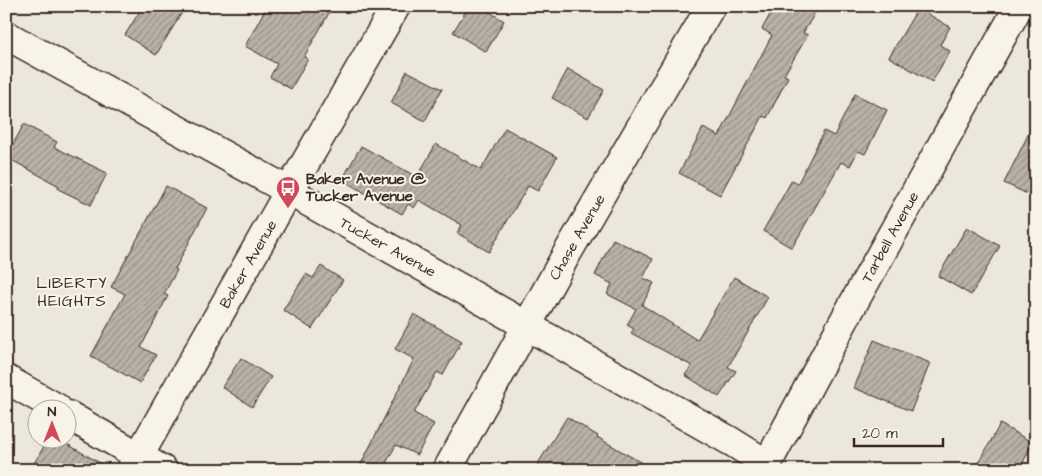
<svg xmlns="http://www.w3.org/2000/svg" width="1042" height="476" font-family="'Architects Daughter',sans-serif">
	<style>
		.building { fill: url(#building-hatch); stroke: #3b2a1e }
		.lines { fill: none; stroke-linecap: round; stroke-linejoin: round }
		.minor-casing { stroke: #3b2a1e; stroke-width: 31 }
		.tertiary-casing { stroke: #3b2a1e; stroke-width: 31 }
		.minor { stroke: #f7f3e8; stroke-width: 28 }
		.tertiary { stroke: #f7f3e8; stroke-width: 28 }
		.labels { text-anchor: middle; stroke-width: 4; stroke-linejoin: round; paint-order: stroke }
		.poi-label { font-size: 15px; font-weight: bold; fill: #3b2a1e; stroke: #f7f3e8; text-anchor: start }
		.street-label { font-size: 15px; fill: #3b2a1e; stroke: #f7f3e8 }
		.neighbourhood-label { font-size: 16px; letter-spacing: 1px; fill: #3b2a1e; stroke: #f7f3e8 }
	</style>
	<defs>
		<pattern id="building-hatch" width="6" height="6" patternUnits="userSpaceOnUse" patternTransform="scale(1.25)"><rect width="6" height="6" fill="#bab2a7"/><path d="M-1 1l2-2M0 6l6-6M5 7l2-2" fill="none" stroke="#989187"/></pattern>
	</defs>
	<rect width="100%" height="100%" fill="#ece7dc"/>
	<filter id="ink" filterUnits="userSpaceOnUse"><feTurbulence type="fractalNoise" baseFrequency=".02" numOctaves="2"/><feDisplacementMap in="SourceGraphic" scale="10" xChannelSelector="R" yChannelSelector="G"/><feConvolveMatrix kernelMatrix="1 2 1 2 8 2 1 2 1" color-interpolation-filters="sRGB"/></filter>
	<g filter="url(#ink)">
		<g class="building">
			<polygon points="143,6 186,6 156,55 125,35"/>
			<polygon points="267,6 333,6 304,57 308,59 291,89 270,77 277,64 245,46"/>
			<polygon points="469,6 480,6 504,21 486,52 453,32"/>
			<polygon points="775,6 819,6 803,33 808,35 784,75 788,77 767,118 763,116 720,195 679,173 703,128 719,136 772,35 762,29"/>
			<polygon points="918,8 950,27 940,45 950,51 932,82 889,57"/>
			<polygon points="568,69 604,90 588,118 552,98"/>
			<polygon points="407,71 442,89 425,121 391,103"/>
			<polygon points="855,94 887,110 865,154 858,151 850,166 841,162 792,248 763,231 792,180 798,183 824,131 834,136"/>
			<polygon points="1036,119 1036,198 1004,183"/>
			<polygon points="24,124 57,142 54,147 107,173 91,205 58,189 59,186 6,157"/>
			<polygon points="505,128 557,157 538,191 528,186 489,252 457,233 462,225 419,200 414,208 408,204 402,214 342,180 361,146 417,177 436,144 481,170"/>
			<polygon points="166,186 207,208 175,269 177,270 164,294 168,296 141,347 156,355 140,383 91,356 125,294 111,287"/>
			<polygon points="967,227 1000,246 971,295 938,276"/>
			<polygon points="613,239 653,259 643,278 654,283 642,305 697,340 734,277 768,297 728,367 736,371 719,397 685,375 692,366 631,333 634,329 627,325 636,309 607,294 612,284 595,275"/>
			<polygon points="321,266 343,280 312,329 283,310 306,274 313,278"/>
			<polygon points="414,314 462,341 443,375 437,372 414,413 434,424 417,455 396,445 382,470 358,470 414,359 395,349"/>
			<polygon points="874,340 930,363 911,411 854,388"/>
			<polygon points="241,358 271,377 252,407 222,387"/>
			<polygon points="567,417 598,436 597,437 654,470 534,470"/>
			<polygon points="1000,424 1033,443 1019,470 975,470"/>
			<polygon points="60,440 112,470 30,470 46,443 55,448"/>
		</g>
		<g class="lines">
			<g class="minor-casing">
				<g id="minor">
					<polyline points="6,35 289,191 732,442 767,464"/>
					<polyline points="6,379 57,408"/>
					<polyline points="68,415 163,470"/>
					<polyline points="447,470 565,257 711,6"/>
					<polyline points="764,470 847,315 1019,6"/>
				</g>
			</g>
			<g class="tertiary-casing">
				<polyline id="tertiary" points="131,470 289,191 396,6"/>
			</g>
			<use href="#minor" class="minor"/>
			<use href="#tertiary" class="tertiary"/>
		</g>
	</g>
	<defs>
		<g id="bus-pin" transform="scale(1.25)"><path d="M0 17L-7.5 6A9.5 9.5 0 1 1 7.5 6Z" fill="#d1495b" stroke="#f7f3e8"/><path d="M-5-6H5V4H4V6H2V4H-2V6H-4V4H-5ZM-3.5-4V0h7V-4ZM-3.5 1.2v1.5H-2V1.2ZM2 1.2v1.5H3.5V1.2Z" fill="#fff"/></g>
	</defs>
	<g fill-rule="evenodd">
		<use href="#bus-pin" x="288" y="188"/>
	</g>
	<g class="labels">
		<g class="poi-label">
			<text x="306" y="184">Baker Avenue @<tspan x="306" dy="17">Tucker Avenue</tspan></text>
		</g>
		<g class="street-label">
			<text transform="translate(577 237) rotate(-60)" y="5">Chase Avenue</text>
			<text transform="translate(890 237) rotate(-61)" y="5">Tarbell Avenue</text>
			<text transform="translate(388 247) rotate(29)" y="5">Tucker Avenue</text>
			<text transform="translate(248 264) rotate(-60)" y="5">Baker Avenue</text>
		</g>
		<g class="neighbourhood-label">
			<text x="72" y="288">LIBERTY<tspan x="72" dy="18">HEIGHTS</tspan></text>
		</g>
	</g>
	<rect width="1042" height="476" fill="none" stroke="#f7f3e8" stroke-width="25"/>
	<rect x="12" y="12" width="1017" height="451" fill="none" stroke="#3b2a1e" stroke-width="2" filter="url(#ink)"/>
	<g transform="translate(52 424)"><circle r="24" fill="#f7f3e8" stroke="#aca397"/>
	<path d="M0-4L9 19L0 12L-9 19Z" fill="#d1495b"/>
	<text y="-8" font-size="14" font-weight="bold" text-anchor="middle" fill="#3b2a1e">N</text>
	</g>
	<path d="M854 438v8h89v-8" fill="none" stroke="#3b2a1e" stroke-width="2.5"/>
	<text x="862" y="438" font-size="15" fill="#3b2a1e" stroke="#f7f3e8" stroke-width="4" paint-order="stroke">20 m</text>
</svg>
